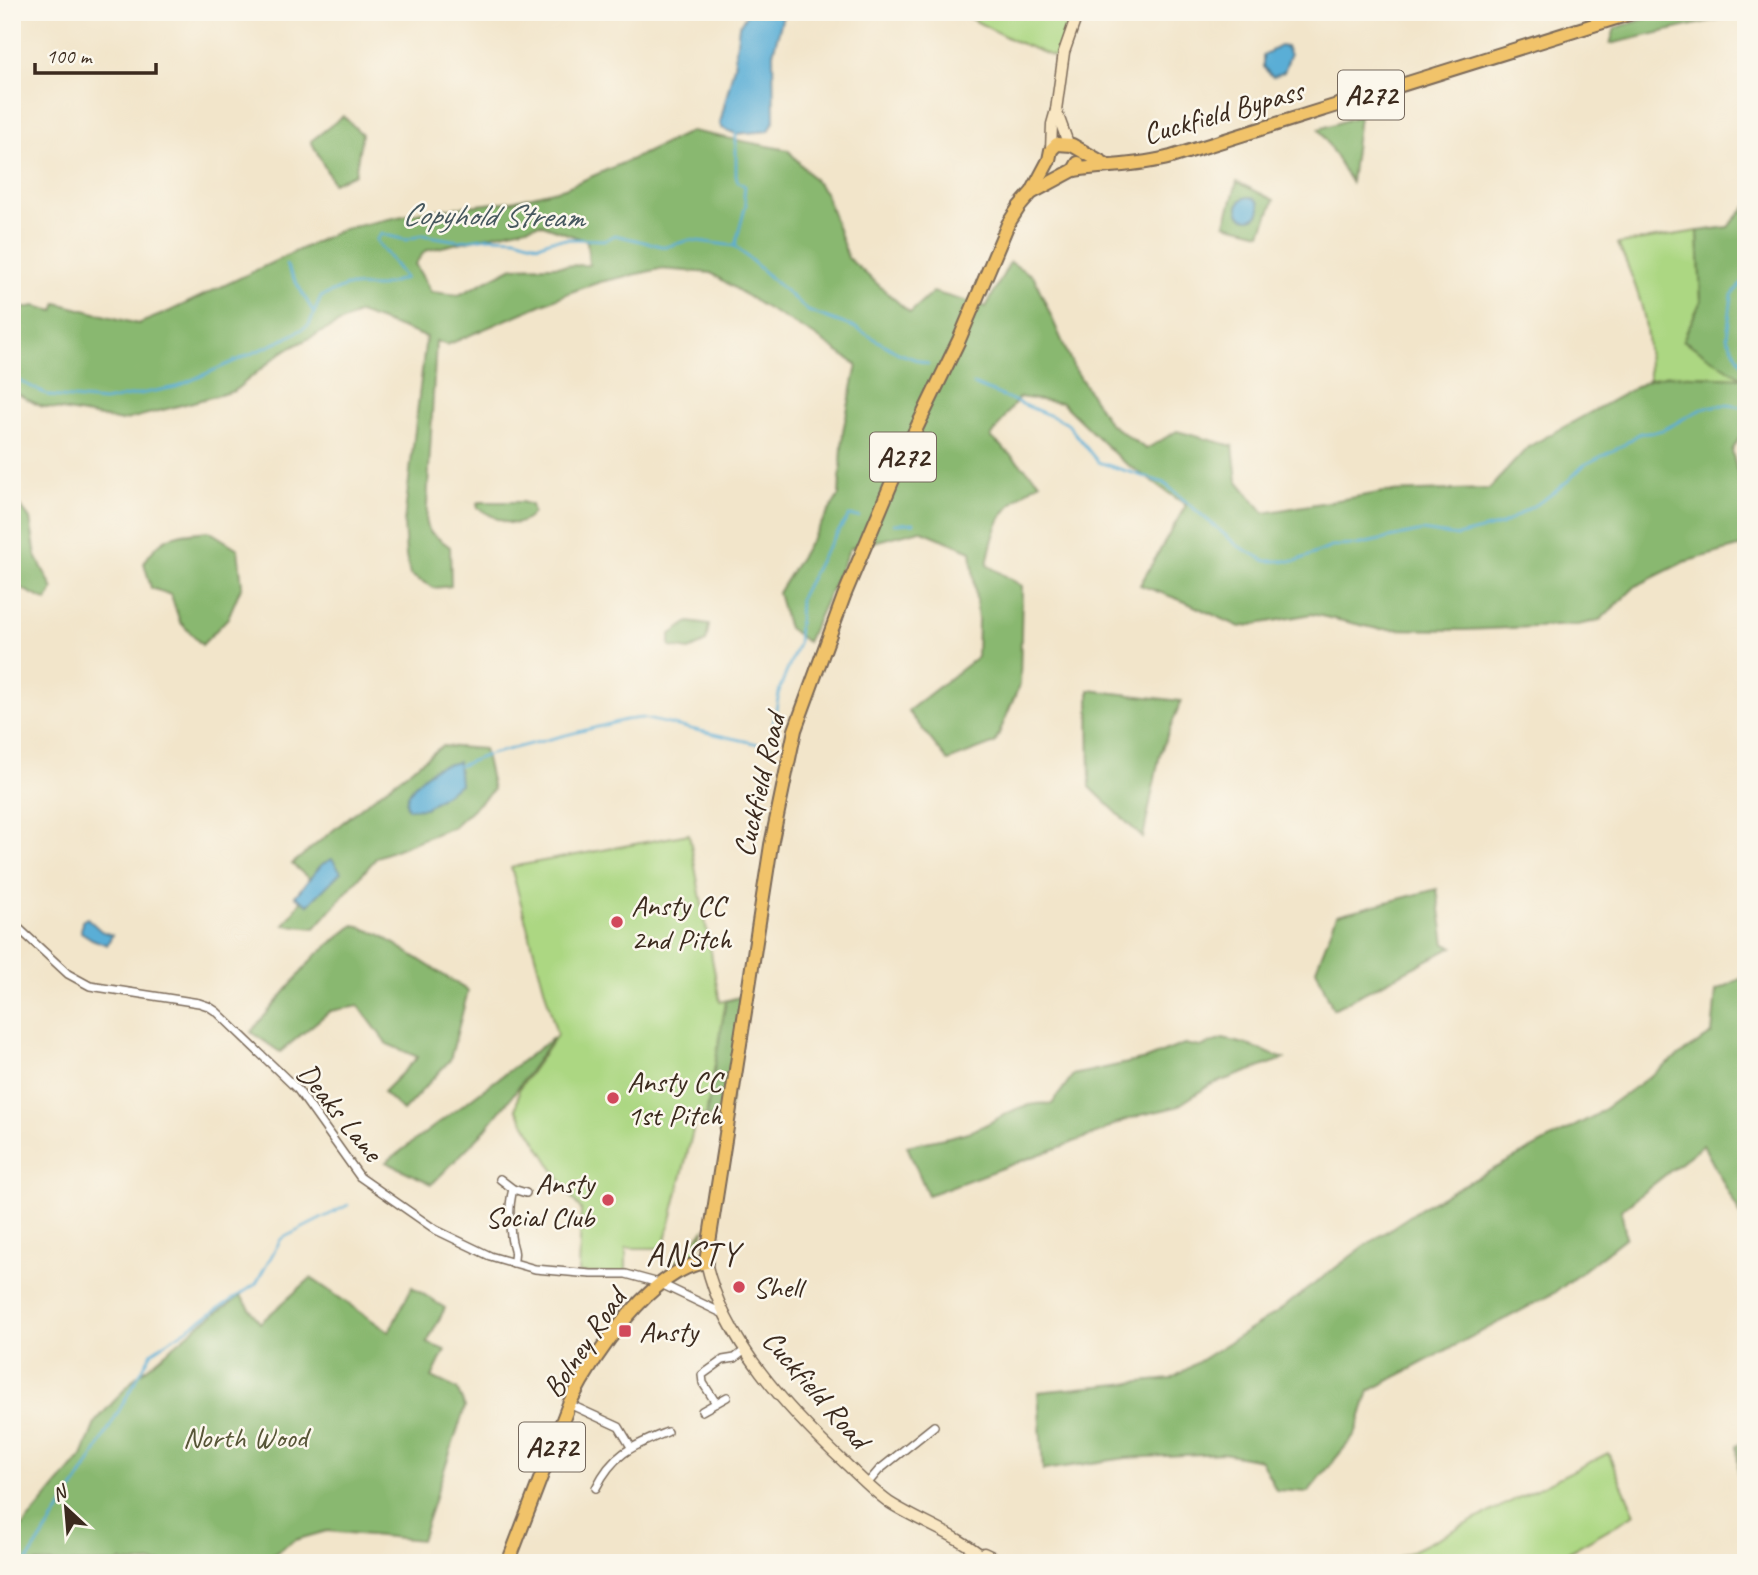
<svg xmlns="http://www.w3.org/2000/svg" width="1758" height="1575" font-family="Caveat,sans-serif">
	<style>
		.green { fill: #acd782; stroke: #748050; stroke-width: 2 }
		.forest { fill: #89b870; stroke: #627147; stroke-width: 2; fill-rule: evenodd }
		.water { fill: #5aaed6; stroke: #4a6c7a; stroke-width: 2 }
		.lines { fill: none; stroke-linecap: round; stroke-linejoin: round }
		.stream { stroke: #5aaed6; stroke-width: 2.5 }
		.street-casing { stroke: #7b6b5a; stroke-width: 10 }
		.secondary-casing { stroke: #7b6b5a; stroke-width: 13 }
		.highway-casing { stroke: #7b6b5a; stroke-width: 16 }
		.street { stroke: #fff; stroke-width: 7 }
		.secondary { stroke: #f9e7c3; stroke-width: 10 }
		.highway { stroke: #f1c36a; stroke-width: 12 }
		.poi-dot { fill: #d1495b; stroke: #fbf7ec; stroke-width: 2.5 }
		.labels { text-anchor: middle; stroke-width: 5; stroke-linejoin: round; paint-order: stroke }
		.shield { fill: #fbf7ec; stroke: #75685c; stroke-width: 2 }
		.shield-label { font-size: 28px; font-weight: bold; fill: #3b2a1e }
		.street-label { font-size: 30px; fill: #3b2a1e; stroke: #fbf7ec }
		.poi-label { font-size: 30px; fill: #3b2a1e; stroke: #fbf7ec; text-anchor: start }
		.park-label { font-size: 30px; fill: #575537; stroke: #fbf7ec }
		.water-label { font-size: 32px; font-style: italic; fill: #46585e; stroke: #fbf7ec }
		.quarter-label { font-size: 33px; letter-spacing: 2px; fill: #3b2a1e; stroke: #fbf7ec }
	</style>
	<rect width="100%" height="100%" fill="#fbf7ec"/>
	<filter id="ink" filterUnits="userSpaceOnUse"><feTurbulence type="fractalNoise" baseFrequency=".0143" numOctaves="2"/><feDisplacementMap in="SourceGraphic" scale="14" xChannelSelector="R" yChannelSelector="G"/><feConvolveMatrix kernelMatrix="1 2 1 2 8 2 1 2 1" color-interpolation-filters="sRGB"/></filter>
	<filter id="wash" filterUnits="userSpaceOnUse"><feTurbulence type="fractalNoise" baseFrequency=".00686" numOctaves="4" result="noise"/><feDisplacementMap in="SourceGraphic" scale="28" xChannelSelector="R" yChannelSelector="G"/><feGaussianBlur stdDeviation="1.57" result="paint"/><feColorMatrix in="noise" values="0 0 0 0 0 0 0 0 0 0 0 0 0 0 0 0 0 1.4 0 .05"/><feComposite in="paint" operator="in"/></filter>
	<g filter="url(#wash)">
		<rect width="100%" height="100%" fill="#f2e5ca"/>
		<g class="green">
			<polygon points="958,12 1078,12 1064,52 1054,57 1012,40"/>
			<path d="M 1698,231 L 1701,301 L 1683,340 L 1744,378 L 1668,375 L 1649,380 C 1649,321 1642,297 1618,244 Z"/>
			<polygon points="689,834 720,1002 747,995 727,1121 697,1114 664,1248 626,1248 626,1274 579,1273 581,1209 570,1196 516,1109 519,1089 557,1035 511,867"/>
			<path d="M 704,1230 C 701,1246 695,1262 675,1262 Z"/>
			<polygon points="1608,1453 1635,1514 1549,1563 1395,1563 1394,1560"/>
		</g>
		<g class="forest">
			<polygon points="1668,12 1746,12 1746,13 1610,44 1615,28"/>
			<polygon points="343,116 362,134 355,174 333,183 311,141"/>
			<polygon points="1359,116 1351,182 1319,129"/>
			<path d="M 691,131 L 788,150 L 825,192 L 848,258 L 910,313 L 933,292 L 986,307 L 1010,262 L 1034,277 L 1073,366 L 1109,423 L 1146,449 L 1177,431 L 1233,446 L 1237,480 L 1264,513 L 1384,492 L 1489,489 L 1528,447 L 1649,380 L 1668,375 L 1742,378 L 1683,340 L 1701,301 L 1698,231 L 1728,227 L 1746,207 L 1746,426 L 1732,451 L 1746,507 L 1746,545 L 1684,562 L 1636,586 L 1600,620 L 1578,625 L 1464,630 L 1378,629 L 1312,614 L 1240,627 L 1183,601 L 1140,585 L 1186,505 L 1121,460 L 1062,403 L 1019,397 L 991,437 L 1040,482 C 1002,506 995,521 987,565 L 1022,586 L 1020,684 L 995,743 L 948,761 L 908,711 L 977,657 L 978,620 L 971,551 L 920,530 L 850,548 L 807,642 L 788,628 L 778,593 L 839,495 L 843,431 L 857,365 L 812,334 L 761,305 L 711,273 L 660,269 L 600,282 L 571,292 L 447,345 L 436,341 L 426,525 L 430,532 L 450,547 L 451,586 L 434,588 L 410,575 L 406,556 L 404,522 L 426,337 L 359,313 L 282,352 L 234,391 L 122,421 L 40,406 L 12,391 L 12,310 L 35,306 L 54,311 L 57,303 L 138,324 L 168,312 L 343,229 L 426,211 L 512,201 L 565,188 L 639,156 ZM 540,224 L 587,241 L 589,265 L 513,267 L 459,295 L 431,292 L 415,264 L 425,251 Z"/>
			<polygon points="1237,182 1274,200 1261,233 1225,224"/>
			<polygon points="12,495 30,519 36,556 53,589 47,601 12,584"/>
			<path d="M 481,502 L 522,502 L 531,505 L 533,513 C 517,534 497,519 478,508 L 477,503 Z"/>
			<path d="M 209,531 L 238,549 L 242,585 L 228,618 L 202,645 L 180,622 L 171,595 L 151,588 L 144,563 C 163,532 176,535 209,531 Z"/>
			<polygon points="689,622 709,625 706,642 689,650 670,647 670,635"/>
			<polygon points="1089,690 1181,701 1160,754 1143,838 1090,787"/>
			<polygon points="442,746 484,749 493,790 453,827 377,857 315,928 284,925 314,883 292,864 364,805"/>
			<polygon points="1437,889 1445,944 1453,947 1333,1009 1316,969 1337,915"/>
			<polygon points="354,925 379,934 468,991 450,1060 403,1111 383,1092 418,1057 387,1044 359,1006 330,1011 280,1052 251,1032 315,956"/>
			<polygon points="1746,976 1746,1225 1703,1145 1621,1210 1626,1237 1556,1292 1369,1391 1355,1435 1308,1492 1276,1490 1261,1460 1223,1453 1126,1458 1043,1470 1038,1392 1171,1379 1276,1313 1363,1247 1429,1203 1596,1115 1678,1056 1712,1034 1716,991"/>
			<polygon points="747,995 727,1121 706,1116 726,1001"/>
			<polygon points="553,1038 512,1096 484,1131 432,1184 386,1162"/>
			<path d="M 1223,1039 L 1245,1044 L 1284,1059 L 1210,1085 L 1176,1107 L 1141,1115 L 1115,1124 L 1101,1132 L 928,1195 L 907,1146 C 927,1141 950,1138 971,1131 C 1000,1121 1017,1100 1052,1104 L 1073,1075 L 1146,1059 L 1184,1044 L 1200,1047 Z"/>
			<polygon points="311,1278 389,1332 412,1287 445,1308 427,1343 445,1350 432,1377 457,1389 465,1407 421,1540 327,1531 295,1540 271,1556 271,1563 124,1563 123,1561 116,1563 12,1563 12,1539 82,1456 96,1421 135,1378 200,1324 241,1296 260,1323"/>
			<polygon points="1746,1438 1746,1476 1739,1479 1737,1446"/>
		</g>
		<g class="water">
			<polygon points="748,12 784,12 773,53 774,121 769,131 736,134 722,128 720,123 734,66 739,26"/>
			<polygon points="1280,46 1286,47 1290,55 1284,72 1273,77 1263,67 1263,55"/>
			<circle cx="1249" cy="208" r="11"/>
			<path d="M 458,762 L 460,784 L 425,808 L 408,809 C 400,795 423,776 435,768 C 441,765 451,764 458,762 Z"/>
			<polygon points="332,859 341,872 308,905 295,896 322,864"/>
			<polygon points="87,918 101,931 112,935 107,945 92,939 81,932 82,921"/>
		</g>
		<g class="lines">
			<g class="stream">
				<polyline points="735,246 746,204 744,196 745,186 738,182 736,176 736,134"/>
				<polyline points="286,265 314,313"/>
				<polyline points="1746,278 1732,295 1727,337 1746,371"/>
				<polyline points="12,377 50,396 104,401 176,387 287,338 309,325 321,297 346,286 378,287 405,278 376,240 381,234 406,240 422,235 459,241 490,237 516,238 539,245 551,240 570,239 606,240 615,235 665,247 690,240 735,246 808,311 856,328 898,353 928,364"/>
				<path d="M 973,384 L 1066,422 L 1098,462 L 1164,483 L 1238,546 L 1266,561 L 1296,561 L 1334,546 L 1357,545 L 1422,531 L 1457,536 L 1501,525 L 1545,499 L 1569,480 L 1584,465 L 1622,446 L 1640,433 C 1679,437 1692,393 1746,408"/>
				<polyline points="894,524 914,523"/>
				<polyline points="772,730 780,688 798,644 800,598 823,554 849,516 859,517"/>
				<polyline points="498,752 491,754 625,720 642,718 772,747"/>
				<polyline points="459,766 487,755"/>
				<polyline points="26,1563 86,1469 152,1352 256,1284 281,1239 348,1205"/>
			</g>
		</g>
	</g>
	<g filter="url(#ink)">
		<g class="lines">
			<g class="street-casing">
				<g id="street">
					<polyline points="12,922 68,974 90,986 199,1003 208,1006 217,1012 298,1090 360,1177 436,1230 490,1256 535,1269 591,1274 626,1274 659,1283 724,1314"/>
					<path d="M 500,1179 L 513,1189 C 509,1204 509,1221 511,1236 C 512,1248 517,1249 513,1263"/>
					<polyline points="513,1189 526,1193"/>
					<polyline points="716,1403 703,1383 702,1375 723,1360 735,1358 745,1350"/>
					<polyline points="569,1404 619,1427 631,1447"/>
					<polyline points="702,1411 727,1397"/>
					<polyline points="867,1484 879,1470 934,1426"/>
					<path d="M 596,1488 C 613,1453 633,1446 667,1432"/>
				</g>
			</g>
			<g class="secondary-casing">
				<g id="secondary">
					<polyline points="1056,110 1068,143"/>
					<polyline points="1051,150 1052,124 1056,110 1064,52 1078,12"/>
					<path d="M 706,1262 C 723,1340 789,1411 846,1464 C 860,1477 874,1492 890,1503 C 923,1524 962,1536 990,1563"/>
					<polyline points="984,1553 1005,1563"/>
				</g>
			</g>
			<g class="highway-casing">
				<g id="highway">
					<path d="M 1074,170 C 1107,165 1139,166 1171,157 L 1635,12"/>
					<polyline points="1033,192 1074,170 1078,163"/>
					<path d="M 508,1563 L 569,1404 C 593,1357 651,1269 706,1262 L 771,845 L 795,730 L 844,596 L 902,458 L 959,340 L 1008,224 L 1019,207 L 1032,192 L 1049,160 L 1051,150 L 1057,144 L 1072,145 L 1105,164"/>
				</g>
			</g>
			<use href="#street" class="street"/>
			<use href="#secondary" class="secondary"/>
			<use href="#highway" class="highway"/>
		</g>
	</g>
	<g class="poi-dot">
		<circle cx="617" cy="922" r="7"/>
		<circle cx="613" cy="1098" r="7"/>
		<circle cx="608" cy="1200" r="7"/>
		<circle cx="739" cy="1287" r="7"/>
		<rect x="618" y="1324" width="14" height="14" rx="3.5"/>
	</g>
	<g class="labels">
		<g class="shield">
			<rect x="1338" y="70.5" width="66" height="49" rx="5"/>
			<rect x="870" y="432.5" width="66" height="49" rx="5"/>
			<rect x="519" y="1422.5" width="66" height="49" rx="5"/>
		</g>
		<g class="shield-label">
			<text x="1371" y="105">A272</text>
			<text x="903" y="467">A272</text>
			<text x="552" y="1457">A272</text>
		</g>
		<g class="street-label">
			<text transform="translate(1223 112) rotate(-16)" y="10">Cuckfield Bypass</text>
			<text transform="translate(759 785) rotate(-77)" y="10">Cuckfield Road</text>
			<text transform="translate(340 1112) rotate(51)" y="10">Deaks Lane</text>
			<text transform="translate(584 1343) rotate(-56)" y="10">Bolney Road</text>
			<text transform="translate(816 1389) rotate(49)" y="10">Cuckfield Road</text>
		</g>
		<g class="poi-label">
			<text x="631" y="915">Ansty CC<tspan x="631" dy="34">2nd Pitch</tspan></text>
			<text x="627" y="1091">Ansty CC<tspan x="627" dy="34">1st Pitch</tspan></text>
			<text x="594" y="1193" text-anchor="end">Ansty<tspan x="594" dy="34">Social Club</tspan></text>
			<text x="753" y="1297">Shell</text>
			<text x="639" y="1341">Ansty</text>
		</g>
		<g class="park-label">
			<text x="245" y="1447">North Wood</text>
		</g>
		<g class="water-label">
			<text transform="translate(493 215) rotate(1)" y="11">Copyhold Stream</text>
		</g>
		<g class="quarter-label">
			<text x="693" y="1265">ANSTY</text>
		</g>
	</g>
	<rect width="1758" height="1575" fill="none" stroke="#fbf7ec" stroke-width="42"/>
	<g transform="translate(66 1508) rotate(334)" stroke="#fbf7ec" stroke-width="5" paint-order="stroke">
	<path d="M0-5L12 26L0 18L-12 26Z" fill="#3b2a1e"/>
	<text y="-10" font-size="19" font-weight="bold" text-anchor="middle" fill="#3b2a1e">N</text>
	</g>
	<path d="M35 63v10h121v-10" fill="none" stroke="#3b2a1e" stroke-width="3.5"/>
	<text x="46" y="63" font-size="21" fill="#3b2a1e" stroke="#fbf7ec" stroke-width="5" paint-order="stroke">100 m</text>
</svg>
